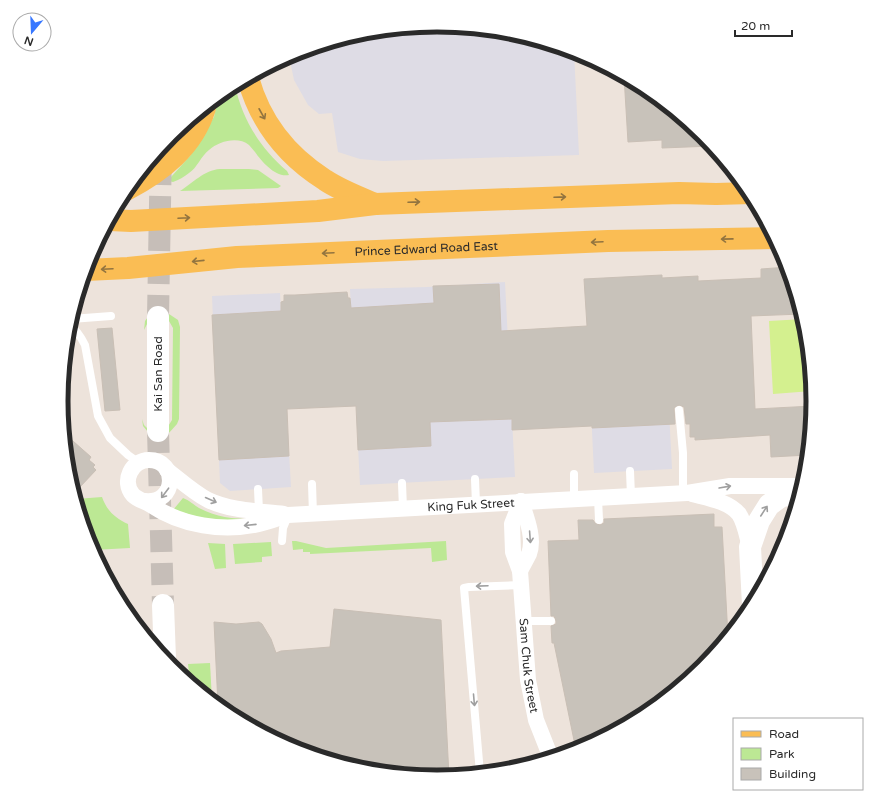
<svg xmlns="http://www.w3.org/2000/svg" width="875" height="802" font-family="'Varela Round',sans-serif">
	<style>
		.industrial { fill: #dedce5 }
		.green { fill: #bce894 }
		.pitch { fill: #d4f08f }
		.building { fill: #c8c2ba; stroke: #c9bfb5 }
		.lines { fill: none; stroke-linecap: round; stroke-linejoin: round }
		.secondary-tunnel { stroke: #c6beb8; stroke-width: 22; stroke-dasharray: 22 11; stroke-linecap: butt }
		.lane { stroke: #fff; stroke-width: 8 }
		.street { stroke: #fff; stroke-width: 16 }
		.secondary { stroke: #fff; stroke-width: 22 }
		.primary { stroke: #fabd54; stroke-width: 22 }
		.oneway { stroke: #92743f }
		.oneway2 { stroke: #9f9f9f }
		.labels { text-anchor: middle; stroke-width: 3; stroke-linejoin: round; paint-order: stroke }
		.street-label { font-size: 12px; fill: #2a2a2a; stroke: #fff }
		.rim { fill: none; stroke: #2a2a2a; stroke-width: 5 }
	</style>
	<rect width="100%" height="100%" fill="#ede3db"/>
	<g class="industrial">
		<polygon points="438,25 511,32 574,51 579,155 383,161 360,159 338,152 332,113 319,114 308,105 294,80 289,56 294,54 364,32"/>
		<polygon points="662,275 672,469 594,473 587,326 584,279"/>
		<polygon points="505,282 515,477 360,485 350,289 427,287"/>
		<polygon points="280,293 291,487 230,491 220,483 212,296"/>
	</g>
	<g class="green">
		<path d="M 235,85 C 242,119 260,148 287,171 L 289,175 C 276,178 262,162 255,152 C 253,150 251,147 249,145 C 238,136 219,141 209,150 C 201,156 197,168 189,173 C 184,177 179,180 173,182 L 169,181 L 171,177 L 190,156 L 214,117 L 218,97 Z"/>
		<path d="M 220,169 L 249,169 L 258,170 L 281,186 L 278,188 L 180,191 C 193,183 204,170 220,169 Z"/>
		<polygon points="166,312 178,320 180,327 179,419 177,424 168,434 148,432 143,426 142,419 144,425 147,428 167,428 172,420 173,328 169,321 149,320 144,330 145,321 148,317"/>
		<path d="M 102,497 C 107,511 115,518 128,524 L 130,548 L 93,550 L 76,499 Z"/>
		<path d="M 183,498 C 189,500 194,505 199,508 C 216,517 233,519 252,519 L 212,521 L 173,510 Z"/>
		<polygon points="292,541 296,541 326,548 446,541 447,560 432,562 431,548 310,554 310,552 303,552 303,549 293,550"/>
		<polygon points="271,542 272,556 262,557 262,562 235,564 233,544"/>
		<polygon points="208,543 225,544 226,568 215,569"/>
		<polygon points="210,663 212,700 190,682 188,664"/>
	</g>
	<polygon class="pitch" points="804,319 806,328 812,391 773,394 769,321"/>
	<g class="building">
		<polygon points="624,76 647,88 704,135 712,146 662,148 662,140 628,142"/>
		<polygon points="788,267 802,314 751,316 755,409 813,406 808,455 771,457 770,435 695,440 695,437 690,437 690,424 686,424 684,407 679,405 674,408 675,424 592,428 592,426 512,430 512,419 430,422 431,446 358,450 356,406 287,409 289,456 219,460 212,315 281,311 281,302 284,301 284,295 295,295 347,292 348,298 350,298 351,308 434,303 433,286 499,284 501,331 587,326 584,279 662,275 662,278 698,276 698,281 761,278 761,269"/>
		<polygon points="112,328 120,410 105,411 97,329"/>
		<polygon points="65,434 91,457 89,460 95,465 93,467 96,470 79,488 70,480 69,474"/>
		<polygon points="714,514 714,527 722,527 728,637 703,667 646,714 576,750 554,643 552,643 551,626 556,624 556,621 554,616 551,616 548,541 579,540 578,520 593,520 595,523 600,525 604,523 604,519"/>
		<polygon points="334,609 441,620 449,776 437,777 364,770 293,748 228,714 218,705 214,622 236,624 259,622 262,624 271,639 276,653 281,651 330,647"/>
	</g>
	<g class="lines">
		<g class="secondary-tunnel">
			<polyline points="158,317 161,148"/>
			<polyline points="158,431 163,605"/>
		</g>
		<g class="lane">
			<polyline points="71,319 111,316"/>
			<path d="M 69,325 C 77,330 81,337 85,345 L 98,416 L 110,438 L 128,455 L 138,462"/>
			<polyline points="679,410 683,453 683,493"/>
			<polyline points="630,471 631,496"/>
			<polyline points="475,479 476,504"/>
			<polyline points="402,483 403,509"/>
			<polyline points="312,484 313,514"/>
			<polyline points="258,489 259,511"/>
			<polyline points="598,498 599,520"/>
			<polyline points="574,499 574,474"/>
			<polyline points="282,541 283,528 288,516"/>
			<polyline points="523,621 551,621"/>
			<polyline points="480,773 464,588 469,587 521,585"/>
		</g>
		<g class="street">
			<path d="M 167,470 C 180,480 193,492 208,500 C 231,511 259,511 284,514"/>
			<path d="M 692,494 C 707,498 728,501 739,514 C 745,523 747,537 750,547"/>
			<path id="s1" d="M 145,501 C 177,504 178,460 149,460 C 132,460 121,481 133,495 C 138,500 145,501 151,505 C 182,526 223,532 259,524 C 269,522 278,518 288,515 L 687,493 L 730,486 L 801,486"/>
			<path id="s2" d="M 521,501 L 512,524 L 513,552 L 520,571 L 528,680 L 536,720 L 551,758"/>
			<path d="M 520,571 C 523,565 526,560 529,554 C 535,538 526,517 521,501"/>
		</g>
		<g class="secondary">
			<polyline points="158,317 158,431"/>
			<polyline points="163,605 165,659"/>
			<polyline points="753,605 750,547 759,521 769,505 780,497 801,491"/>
		</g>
		<g class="primary">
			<path d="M 248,78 C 260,122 287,156 325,180 C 340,190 358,197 375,204"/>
			<path d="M 126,190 C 162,171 193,147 205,108"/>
			<polyline points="110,220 131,221 318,211 375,204 679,193 716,194 751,193"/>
			<path id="s3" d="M 86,270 L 128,268 L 237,257 L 608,241 L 775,238"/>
		</g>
	</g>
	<defs><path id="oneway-shaft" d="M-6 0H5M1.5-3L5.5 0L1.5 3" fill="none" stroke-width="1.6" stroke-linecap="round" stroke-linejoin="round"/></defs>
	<g class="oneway">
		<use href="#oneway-shaft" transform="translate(262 114) rotate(61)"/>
		<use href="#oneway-shaft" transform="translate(560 197) rotate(-2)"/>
		<use href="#oneway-shaft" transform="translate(414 202) rotate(-2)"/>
		<use href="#oneway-shaft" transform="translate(184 218) rotate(-3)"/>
		<use href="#oneway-shaft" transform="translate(727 239) rotate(179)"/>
		<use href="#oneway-shaft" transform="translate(597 242) rotate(177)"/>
		<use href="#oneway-shaft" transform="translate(328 253) rotate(177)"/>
		<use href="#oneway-shaft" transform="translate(198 261) rotate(174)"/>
		<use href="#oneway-shaft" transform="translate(107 269) rotate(177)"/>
	</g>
	<g class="oneway2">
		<use href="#oneway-shaft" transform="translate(725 487) rotate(-10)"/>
		<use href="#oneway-shaft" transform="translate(165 493) rotate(127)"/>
		<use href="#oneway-shaft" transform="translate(211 500) rotate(24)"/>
		<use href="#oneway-shaft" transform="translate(764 511) rotate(-57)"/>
		<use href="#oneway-shaft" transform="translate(250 525) rotate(174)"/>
		<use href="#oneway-shaft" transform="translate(530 537) rotate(86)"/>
		<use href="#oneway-shaft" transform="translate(482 586) rotate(178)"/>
		<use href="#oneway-shaft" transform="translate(474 700) rotate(85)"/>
	</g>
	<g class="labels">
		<g class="street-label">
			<text dy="4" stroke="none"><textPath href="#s3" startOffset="341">Prince Edward Road East</textPath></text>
			<text transform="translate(158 374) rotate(-90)" y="4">Kai San Road</text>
			<text dy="4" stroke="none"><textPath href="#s1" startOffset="464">King Fuk Street</textPath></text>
			<text dy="4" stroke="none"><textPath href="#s2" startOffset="168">Sam Chuk Street</textPath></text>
		</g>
	</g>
	<path d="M0 0H875V802H0ZM68 401a369 369 0 1 1 738 0a369 369 0 1 1-738 0Z" fill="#fff" fill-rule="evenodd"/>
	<path class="rim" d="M68 401a369 369 0 1 1 738 0a369 369 0 1 1-738 0Z"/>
	<rect x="733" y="718" width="130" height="72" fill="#ffffff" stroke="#aaaaaa"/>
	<rect x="741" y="731" width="20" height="6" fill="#fabd54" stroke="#aaaaaa"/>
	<text x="769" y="738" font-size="12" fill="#2a2a2a">Road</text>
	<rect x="741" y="748" width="20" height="12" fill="#bce894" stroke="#aaaaaa"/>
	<text x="769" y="758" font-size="12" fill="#2a2a2a">Park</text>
	<rect x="741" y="768" width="20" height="12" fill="#c8c2ba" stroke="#aaaaaa"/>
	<text x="769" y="778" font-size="12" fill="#2a2a2a">Building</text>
	<g transform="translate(32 32) rotate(199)"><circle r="19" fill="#ffffff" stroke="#aaaaaa"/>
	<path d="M0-3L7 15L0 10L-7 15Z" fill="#3777ff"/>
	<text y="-6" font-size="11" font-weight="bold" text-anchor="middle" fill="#2a2a2a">N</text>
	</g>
	<path d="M735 30v6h57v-6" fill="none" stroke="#2a2a2a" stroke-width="2"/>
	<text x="741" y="30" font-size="12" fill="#2a2a2a" stroke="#ffffff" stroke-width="3" paint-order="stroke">20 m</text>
</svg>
